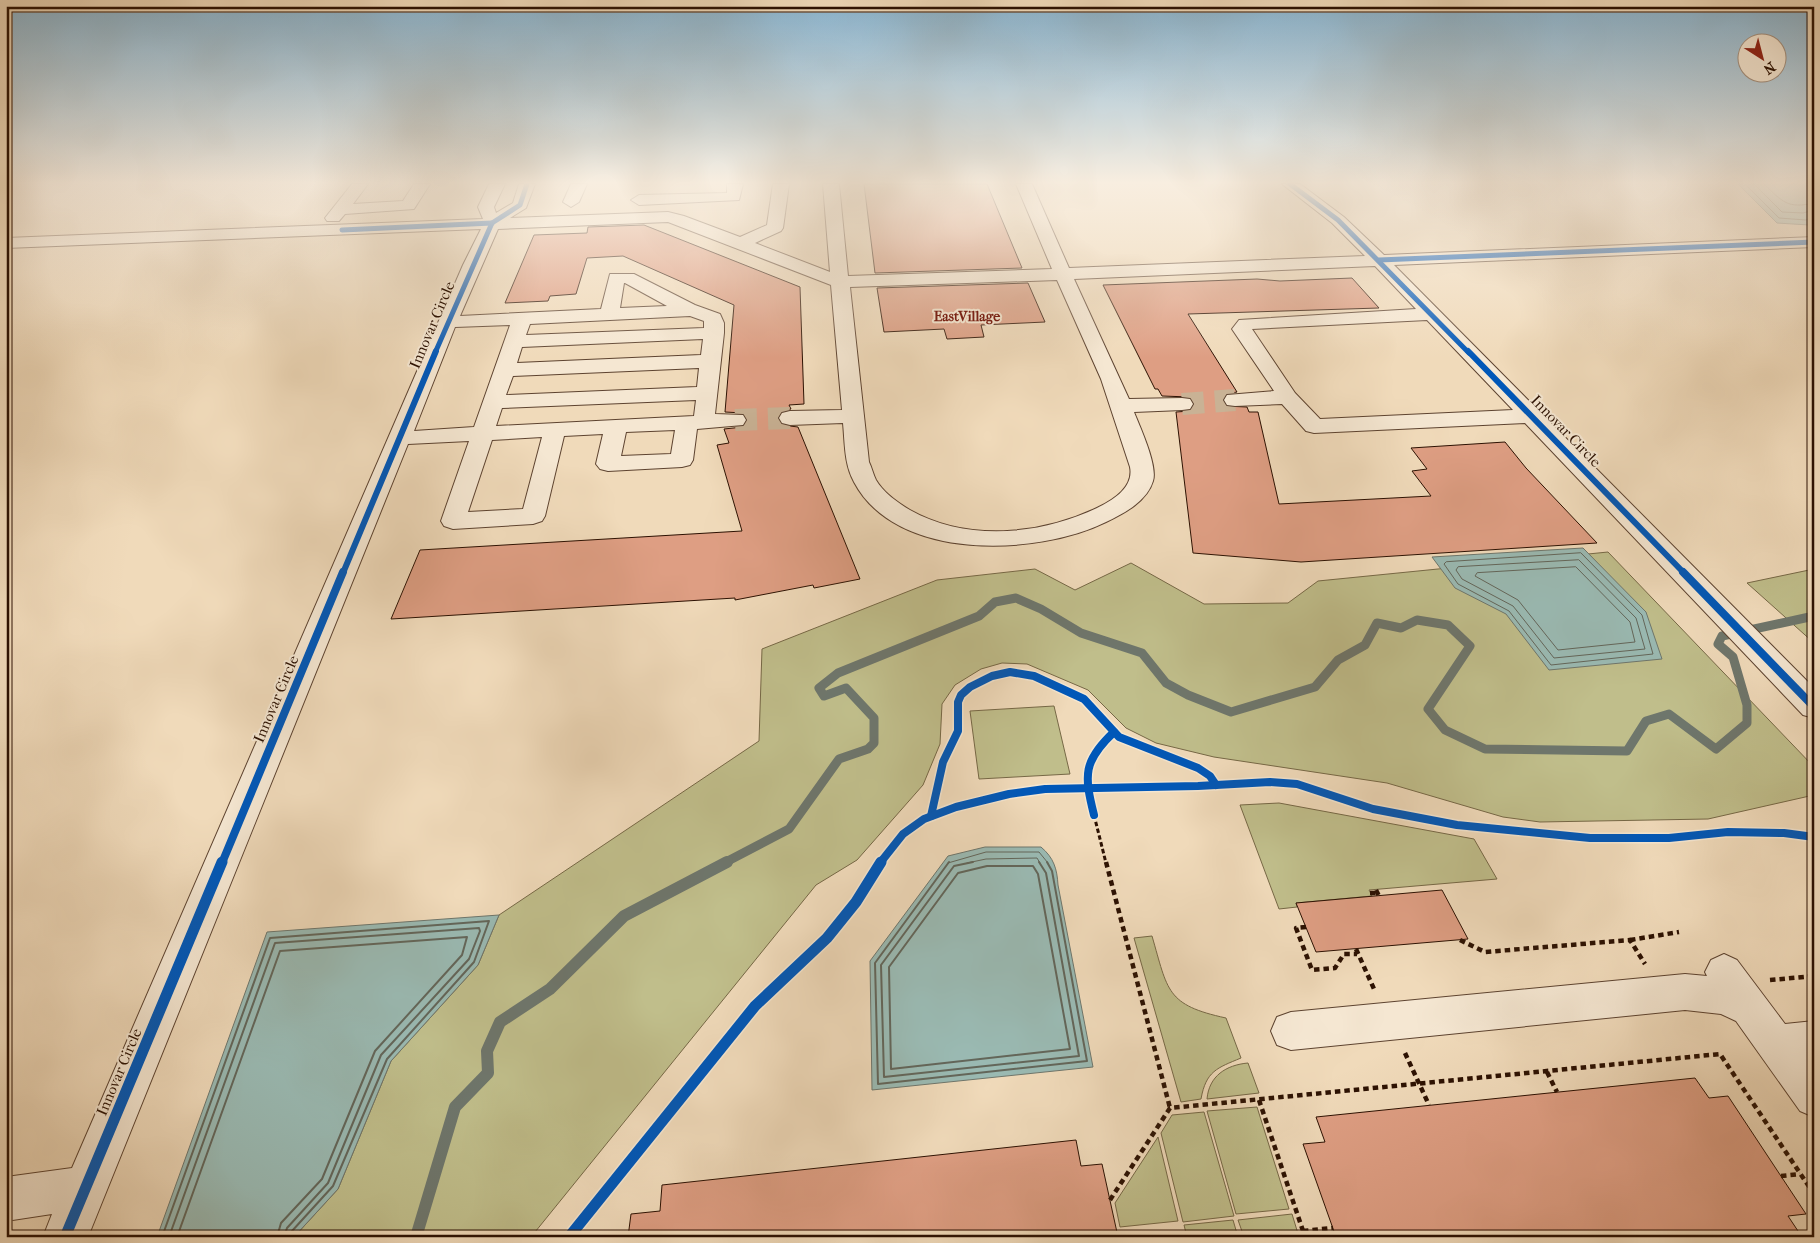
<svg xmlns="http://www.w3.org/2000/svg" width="1820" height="1243" font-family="'IM FELL French Canon',serif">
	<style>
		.green { fill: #c0be8b; stroke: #766846 }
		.water { fill: #9abab3; stroke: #6e766c }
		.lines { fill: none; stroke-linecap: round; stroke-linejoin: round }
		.shore-far1 { stroke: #63665a; stroke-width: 1 }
		.shore { stroke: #63665a; stroke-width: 2 }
		.stream-far1 { stroke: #6e766c; stroke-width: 9 }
		.stream { stroke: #6e766c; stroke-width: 12 }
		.building { fill: #de9e83; stroke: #2c1102 }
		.minor-tunnel { stroke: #c9b295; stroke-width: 22; stroke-dasharray: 22 11; stroke-linecap: butt }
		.minor-casing { stroke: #5d4330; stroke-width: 2 }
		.path-far1 { stroke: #2c1102; stroke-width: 3; stroke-dasharray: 4.5 2.5; stroke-linecap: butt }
		.path { stroke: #2c1102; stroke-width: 4.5; stroke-dasharray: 5.5 4; stroke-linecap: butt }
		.minor { fill: #f5e7d2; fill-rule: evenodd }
		.cycleway-far3-casing { stroke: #f5e7d2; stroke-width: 7 }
		.cycleway-far2-casing { stroke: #f5e7d2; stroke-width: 9 }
		.cycleway-far1-casing { stroke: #f5e7d2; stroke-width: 11 }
		.cycleway-casing { stroke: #f5e7d2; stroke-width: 14 }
		.cycleway-far3 { stroke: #0057b8; stroke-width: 5 }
		.cycleway-far2 { stroke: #0057b8; stroke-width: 6 }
		.cycleway-far1 { stroke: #0057b8; stroke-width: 8 }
		.cycleway { stroke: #0057b8; stroke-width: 11 }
		.labels { text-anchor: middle; stroke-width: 4; stroke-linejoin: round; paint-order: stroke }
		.far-neighbourhood-label { font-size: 14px; font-weight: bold; fill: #7a1f14; stroke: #f5e7d2 }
		.street-label { font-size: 15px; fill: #2c1102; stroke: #f5e7d2 }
	</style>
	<rect width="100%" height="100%" fill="#f0daba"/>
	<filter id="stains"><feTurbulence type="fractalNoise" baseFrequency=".004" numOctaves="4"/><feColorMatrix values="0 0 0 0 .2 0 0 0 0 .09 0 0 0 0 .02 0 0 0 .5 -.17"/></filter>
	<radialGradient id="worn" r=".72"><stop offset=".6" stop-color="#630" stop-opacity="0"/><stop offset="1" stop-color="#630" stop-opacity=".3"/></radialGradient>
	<g class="green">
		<polygon points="1608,552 1814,767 1814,795 1708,819 1540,822 1503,817 1387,783 1214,757 1156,743 1126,728 1088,690 1027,664 1002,663 981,669 955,685 942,704 940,744 923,785 857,860 816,885 531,1237 294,1237 338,1189 391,1061 478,965 499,915 759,741 762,649 937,580 1035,569 1075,590 1131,563 1204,604 1288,603 1318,581"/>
		<polygon points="1814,569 1814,643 1747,583"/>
		<polygon points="1054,706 1070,774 979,779 970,711"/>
		<polygon points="1279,803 1474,839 1497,879 1369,890 1372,896 1296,903 1297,907 1279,909 1240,805"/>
		<path d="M 1152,936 C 1168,991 1166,1005 1226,1018 L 1241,1058 C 1217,1068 1206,1071 1201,1099 L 1181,1102 L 1134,938 Z"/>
		<path d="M 1248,1063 L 1259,1093 L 1207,1099 C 1209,1076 1226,1065 1248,1063 Z"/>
		<polygon points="1257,1107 1289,1209 1236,1214 1207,1111"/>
		<polygon points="1204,1112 1234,1216 1183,1222 1161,1133 1172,1115"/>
		<polygon points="1158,1137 1178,1221 1120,1227 1115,1203"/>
		<polygon points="1292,1214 1299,1237 1276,1237 1275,1235 1244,1237 1238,1220"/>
		<polygon points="1233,1220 1238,1237 1187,1237 1184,1225"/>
	</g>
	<g class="water">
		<polygon points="1738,184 1814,184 1814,219 1809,225 1777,223"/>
		<polygon points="1583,548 1646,612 1662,659 1549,670 1506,614 1455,588 1432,557"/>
		<path d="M 985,847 L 1041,847 C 1054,858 1057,869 1058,885 L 1093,1067 L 872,1090 L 870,961 L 948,856 Z"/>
		<polygon points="499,915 478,965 391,1061 338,1189 294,1237 157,1237 267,932"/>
	</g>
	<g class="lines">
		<g class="shore-far1">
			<polyline points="1745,184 1779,218 1806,220 1814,216"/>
			<polyline points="1754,184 1782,212 1803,213 1814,210"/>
			<path d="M 1764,184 C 1783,202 1787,209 1814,203"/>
			<polygon points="1581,553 1642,615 1653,654 1551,665 1509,611 1458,584 1444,564 1446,562"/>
			<polygon points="1579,560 1636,618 1645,649 1554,658 1513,606 1462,579 1456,570 1458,567"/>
			<polygon points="1576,567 1630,622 1635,642 1558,650 1518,600 1475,576 1477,573"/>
			<polyline points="948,863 986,852 1039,852 1048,863"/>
			<polyline points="967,863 986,859 1037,858 1040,863"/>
		</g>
		<g class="shore">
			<polyline points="949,862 875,963 878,1084 1087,1061 1052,871 1047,862"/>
			<polyline points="973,862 954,866 881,965 884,1077 1079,1056 1046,873 1039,862"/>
			<polygon points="987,866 1033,866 1038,874 1070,1049 891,1069 889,967 958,873"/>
			<polyline points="162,1237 270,938 489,921 474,962 387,1059 333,1186 292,1231 291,1237"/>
			<polyline points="169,1237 275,943 479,928 480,931 469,959 381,1055 328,1183 287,1228 284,1237"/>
			<polyline points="177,1237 280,951 467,937 462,955 375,1051 322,1179 281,1223 277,1237"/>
		</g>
		<polyline class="stream-far1" points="724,863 789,829 839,759 868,749 874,743 874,718 846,688 824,696 819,688 838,673 979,616 995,602 1016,598 1041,609 1081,633 1142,653 1166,683 1188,695 1231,712 1315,687 1338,660 1365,645 1377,623 1401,628 1417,620 1448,625 1470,646 1428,709 1445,730 1485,749 1627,751 1646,721 1669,714 1716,749 1747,723 1747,705 1733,657 1718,644 1722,636 1814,616"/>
		<polyline class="stream" points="416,1237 455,1107 488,1073 487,1051 500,1022 550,989 624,916 727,862"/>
	</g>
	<g class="building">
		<polygon points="864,184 987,184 1022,268 875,273"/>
		<polygon points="644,225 800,287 804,404 789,405 791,409 782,411 777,419 782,425 798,427 860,579 814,588 813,585 735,600 735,598 391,619 420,550 742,531 717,445 729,443 724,429 743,427 748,421 743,413 725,412 734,305 623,256 587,258 576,294 550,296 548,301 505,303 534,235 587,233 588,227"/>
		<polygon points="1352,278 1379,308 1188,314 1237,392 1225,394 1222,399 1225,406 1247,407 1249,412 1258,412 1279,504 1431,496 1412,471 1427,469 1411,448 1505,442 1526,468 1597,543 1301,562 1193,553 1176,412 1190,411 1195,403 1190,397 1162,396 1158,389 1155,389 1103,285 1257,279 1280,281"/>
		<polygon points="1028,283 1045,322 981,325 984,337 947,339 944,329 884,332 877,288"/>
		<polygon points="1442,890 1468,939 1316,952 1296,903"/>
		<polygon points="1695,1078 1709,1098 1728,1096 1806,1214 1788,1216 1802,1237 1336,1237 1303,1144 1325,1142 1316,1117"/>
		<polygon points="1076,1140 1081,1166 1102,1164 1118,1237 628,1237 631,1214 660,1211 662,1185"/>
	</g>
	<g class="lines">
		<g class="minor-tunnel">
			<polyline points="1182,404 1235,400"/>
			<polyline points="735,420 790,418"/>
		</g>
		<g class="minor-casing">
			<g id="minor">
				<polygon points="352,184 368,184 353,204 403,201 414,184 430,184 414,209 345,214 339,221 327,221 325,218"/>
				<path d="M 489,184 L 505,184 L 494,207 L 496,213 L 513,203 L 519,184 L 535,184 L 526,208 L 510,218 L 668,212 L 684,216 L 740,237 L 767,225 L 773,184 L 789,184 L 783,228 L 781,231 L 755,243 L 830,272 L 823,184 L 839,184 L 848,276 L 1052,269 L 1016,184 L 1032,184 L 1069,268 L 1365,256 L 1332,223 L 1282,184 L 1300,184 L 1344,217 L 1384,255 L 1814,237 L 1814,247 L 1394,265 L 1814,688 L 1814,718 L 1803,715 L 1525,423 L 1314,433 L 1306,431 L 1282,404 L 1235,406 L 1227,405 L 1224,400 L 1227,395 L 1274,391 L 1232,329 L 1239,320 L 1416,309 L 1375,266 L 1074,279 L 1129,399 L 1182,398 L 1190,399 L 1193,404 L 1190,409 L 1182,410 L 1134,412 C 1140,427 1158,466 1153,481 C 1147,501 1125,513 1106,522 C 1037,556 896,562 854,482 C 844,464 845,443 843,423 L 790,425 L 782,423 L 779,418 L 782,413 L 790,411 L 842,410 L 831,285 L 668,222 L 498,229 L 460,316 L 601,309 L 610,274 L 634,274 L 695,305 L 720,314 L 724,323 L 724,333 L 715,414 L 743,415 L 746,420 L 743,425 L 697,429 L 693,460 L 690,465 L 682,467 L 608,471 L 600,469 L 596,464 L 603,434 L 564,436 L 545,516 L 542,521 L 533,524 L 453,529 L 444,526 L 441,521 L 469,441 L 408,444 L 88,1237 L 43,1237 L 52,1214 L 6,1221 L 6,1177 L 72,1168 L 463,265 L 481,229 L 6,248 L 6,238 L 483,219 L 478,207 ZM 1057,280 L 1101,379 L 1130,467 C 1134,487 1114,500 1097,508 C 1040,535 967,542 910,510 C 898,503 883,492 876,480 C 873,474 872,468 869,462 L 850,287 ZM 624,283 L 625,283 L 667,306 L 620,308 ZM 690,316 L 704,321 L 704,328 L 526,335 L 530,324 ZM 1427,320 L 1513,410 L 1320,419 L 1295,393 L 1252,329 ZM 510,325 L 474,427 L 414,431 L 455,327 ZM 703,339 L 701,355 L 517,363 L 522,347 ZM 699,368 L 697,387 L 506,395 L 513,376 ZM 696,400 L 694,416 L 496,426 L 502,408 ZM 675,430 L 671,454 L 621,456 L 626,432 ZM 542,437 L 523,509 L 468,512 L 492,440 Z"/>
				<polygon points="571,184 587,184 579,202 571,207 563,202"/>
				<polygon points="727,184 743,184 739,200 639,205 631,200 639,195 727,193"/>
				<polygon points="1724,954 1737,960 1785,1024 1814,1021 1814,1117 1800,1111 1736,1021 1721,1014 1685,1010 1291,1050 1277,1045 1271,1031 1277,1017 1291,1012 1685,974 1707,976 1705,972 1711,960"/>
			</g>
		</g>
		<polyline class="path-far1" points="1094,815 1106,863"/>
		<g class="path">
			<polyline points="1106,862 1170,1108"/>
			<polyline points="1376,890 1379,896"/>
			<polyline points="1370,893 1377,893"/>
			<polyline points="1306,927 1296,928 1312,970 1335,968 1344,954 1357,954"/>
			<polyline points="1460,940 1485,952 1630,940 1645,964"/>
			<polyline points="1630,940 1679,932"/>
			<polyline points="1356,949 1374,989"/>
			<polyline points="1770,980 1814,976"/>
			<polyline points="1405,1053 1429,1105"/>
			<polyline points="1547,1072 1557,1092"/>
			<polyline points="1259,1100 1305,1237"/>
			<polyline points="1781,1176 1800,1174"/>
			<polyline points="1110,1200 1170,1108 1720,1054 1814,1194"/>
			<polyline points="1303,1231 1333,1228"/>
		</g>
		<use href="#minor" class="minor"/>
		<g class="cycleway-far3-casing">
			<g id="cycleway-far3">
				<polyline points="1290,184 1338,220 1469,353"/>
				<polyline points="342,230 492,223"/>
				<polyline points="1379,260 1814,242"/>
				<polyline points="435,353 492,223 520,205 527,184"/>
			</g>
		</g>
		<g class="cycleway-far2-casing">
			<g id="cycleway-far2">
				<polyline points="1468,351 1684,573"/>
				<polyline points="343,573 436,351"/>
			</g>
		</g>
		<g class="cycleway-far1-casing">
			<g id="cycleway-far1">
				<polyline points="1683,572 1814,707"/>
				<path d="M 1094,815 C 1084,775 1083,761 1114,732"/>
				<polyline points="931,816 943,762 958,731 958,702 961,695 970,687 992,676 1010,672 1034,676 1084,699 1119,737 1198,768 1210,776 1216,785"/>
				<polyline points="222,863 343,572"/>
				<polyline points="880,863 903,834 924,819 956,807 1009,794 1045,789 1198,786 1270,782 1297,784 1373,809 1457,825 1590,838 1669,838 1728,832 1784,833 1814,837"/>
			</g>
		</g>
		<g class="cycleway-casing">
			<g id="cycleway">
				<polyline points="65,1237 222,862"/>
				<polyline points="569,1237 755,1006 827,938 856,902 881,862"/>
			</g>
		</g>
		<use href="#cycleway-far3" class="cycleway-far3"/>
		<use href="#cycleway-far2" class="cycleway-far2"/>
		<use href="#cycleway-far1" class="cycleway-far1"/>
		<use href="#cycleway" class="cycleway"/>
	</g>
	<linearGradient id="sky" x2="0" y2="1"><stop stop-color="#89b6d3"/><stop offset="0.51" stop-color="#f8eee0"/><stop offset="1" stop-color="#f8eee0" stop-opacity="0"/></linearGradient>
	<rect width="1820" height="358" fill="url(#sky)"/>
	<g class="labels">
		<g class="far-neighbourhood-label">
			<text x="967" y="321">EastVillage</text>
		</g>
		<g class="street-label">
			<text transform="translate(432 325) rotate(-67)" y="5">Innovar Circle</text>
			<text transform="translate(1566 431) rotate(46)" y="5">Innovar Circle</text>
			<text transform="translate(276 699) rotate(-67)" y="5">Innovar Circle</text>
			<text transform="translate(119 1072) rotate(-67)" y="5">Innovar Circle</text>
		</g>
	</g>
	<rect width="1820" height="1243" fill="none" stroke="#f0daba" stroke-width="25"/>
	<rect x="8" y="8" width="1805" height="1228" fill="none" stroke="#2c1102" stroke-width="2.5"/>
	<rect x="12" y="12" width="1795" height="1218" fill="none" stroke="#2c1102"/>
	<g transform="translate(1762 58) rotate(144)"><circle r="24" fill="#f5e7d2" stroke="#a5917f"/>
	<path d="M0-4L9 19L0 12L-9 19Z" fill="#8f2418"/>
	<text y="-8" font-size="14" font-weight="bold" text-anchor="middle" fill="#2c1102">N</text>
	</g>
	<rect width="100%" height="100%" filter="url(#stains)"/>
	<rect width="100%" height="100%" fill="url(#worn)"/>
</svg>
